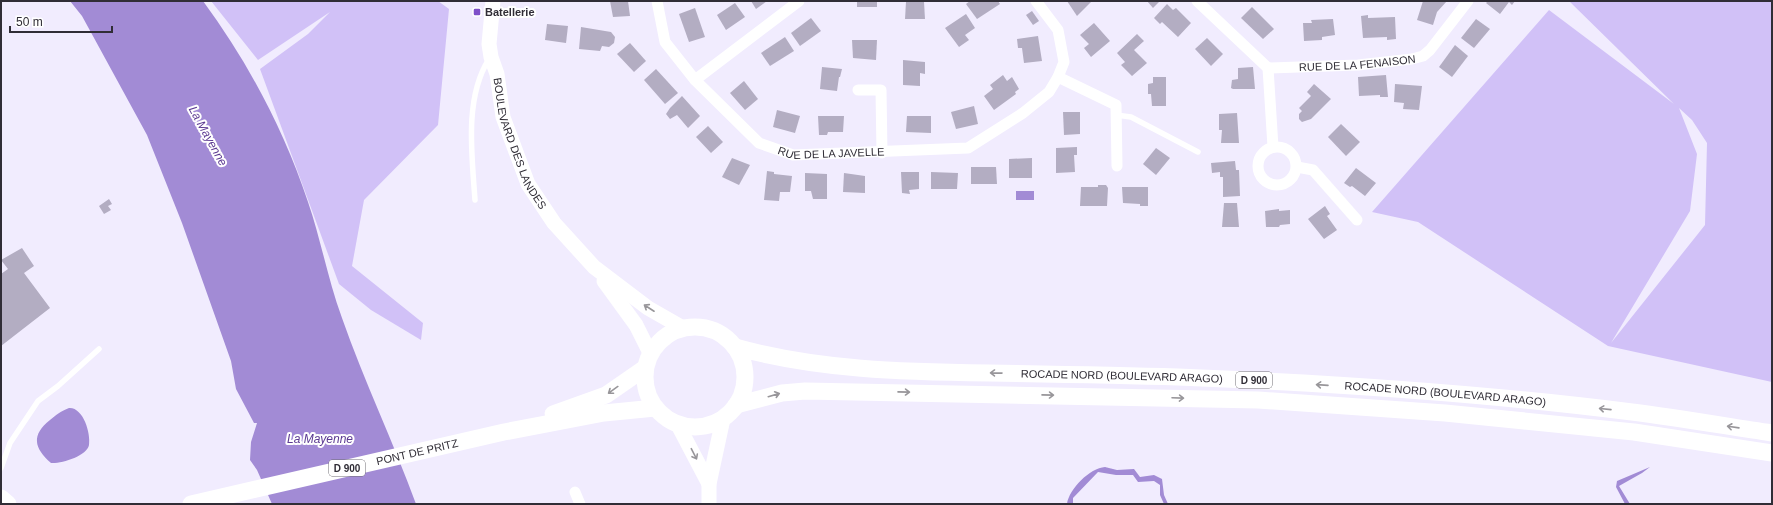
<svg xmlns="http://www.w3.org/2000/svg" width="1773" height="505" font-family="Arial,sans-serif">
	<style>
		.green { fill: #d1c1f7; fill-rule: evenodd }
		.water { fill: #a28bd5 }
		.building { fill: #b3adc2 }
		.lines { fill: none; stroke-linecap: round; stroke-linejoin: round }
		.lane { stroke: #fff; stroke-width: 5.5 }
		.street { stroke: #fff; stroke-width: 11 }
		.secondary { stroke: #fff; stroke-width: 15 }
		.primary { stroke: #fff; stroke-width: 17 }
		.oneway { stroke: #98969a }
		.poi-dot { fill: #7f50c9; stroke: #fff; stroke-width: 1.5 }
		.labels { text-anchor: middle; stroke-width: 4; stroke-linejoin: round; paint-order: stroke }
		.shield { fill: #fff; stroke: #6e6c72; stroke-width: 1 }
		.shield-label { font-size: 10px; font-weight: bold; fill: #302d36 }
		.poi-label { font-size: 11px; font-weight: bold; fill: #302d36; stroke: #fff; text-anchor: start }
		.street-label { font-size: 11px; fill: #302d36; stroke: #fff }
		.water-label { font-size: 12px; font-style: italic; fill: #5c3a92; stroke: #fff }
	</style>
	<rect width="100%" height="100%" fill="#f1ecfe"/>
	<g class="green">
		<polygon points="211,1 438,1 449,9 438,125 364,200 352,266 423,323 421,340 371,310 339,284 260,69 308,34 330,12 258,60"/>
		<path d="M 1569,1 L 1772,1 L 1772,382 L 1608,346 L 1418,222 L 1372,212 L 1549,10 L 1674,104 ZM 1679,108 L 1692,120 L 1707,143 L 1705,225 L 1611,343 L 1690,211 L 1697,154 Z"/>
	</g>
	<g class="water">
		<path d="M 70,1 L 203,1 C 248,62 284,130 308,202 C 321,240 328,280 342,318 C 364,381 393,441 416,504 L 272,504 L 257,470 L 250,460 L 251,442 L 257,423 L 254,423 L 236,389 L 231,361 L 182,223 L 147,135 L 82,16 Z"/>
		<rect x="1016" y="191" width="18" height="9"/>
		<path d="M 69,408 C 83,407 91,433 89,445 C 87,456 61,464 51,463 C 34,448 31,435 50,420 C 56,415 61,411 69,408 Z"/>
		<path d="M 1105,467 L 1117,470 L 1134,469 L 1140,477 L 1154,475 L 1162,479 L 1164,495 L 1168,504 L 1164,504 L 1160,495 L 1160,485 L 1154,481 L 1138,482 L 1133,475 L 1116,475 L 1098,472 L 1073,498 L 1073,504 L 1067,504 C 1069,489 1090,468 1105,467 Z"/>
		<polygon points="1650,467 1642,473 1619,486 1630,504 1625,504 1616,487 1617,481"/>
	</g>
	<g class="building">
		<polygon points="610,1 628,1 630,16 613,17"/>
		<polygon points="751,1 767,1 756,9"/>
		<rect x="857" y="1" width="20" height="6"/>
		<polygon points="970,1 998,1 1000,4 977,19 966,4"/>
		<polygon points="1067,1 1090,1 1091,2 1077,16"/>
		<polygon points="1147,1 1160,1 1153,8"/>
		<polygon points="1423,1 1447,1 1437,12 1433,25 1417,20"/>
		<polygon points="1488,1 1515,1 1512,5 1509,2 1500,14 1486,3"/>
		<polygon points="906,2 924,2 925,19 905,19"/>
		<polygon points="735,3 745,17 726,30 717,15"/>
		<polygon points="1167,4 1173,10 1176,8 1191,23 1178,37 1162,22 1160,24 1154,18"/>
		<polygon points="1252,7 1274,29 1263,39 1241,18"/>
		<polygon points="695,8 705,37 689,42 679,14"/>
		<polygon points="1032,11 1039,21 1033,25 1026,15"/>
		<polygon points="966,14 975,28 965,35 969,40 959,47 945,28"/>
		<polygon points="1368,15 1368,18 1395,17 1396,39 1387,40 1387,37 1363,38 1361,16"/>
		<polygon points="811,18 821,31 800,46 791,33"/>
		<polygon points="1333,19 1335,35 1322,37 1322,40 1304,41 1303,23 1312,23 1311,20"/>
		<polygon points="1476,19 1490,29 1474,48 1461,38"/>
		<polygon points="1094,23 1110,41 1091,57 1084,48 1089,44 1080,35"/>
		<polygon points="547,24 568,26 566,43 545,40"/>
		<polygon points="581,27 611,32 615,37 614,43 609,47 602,46 600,51 579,49"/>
		<polygon points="1137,34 1144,41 1134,50 1147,63 1132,76 1121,65 1125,62 1117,53"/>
		<polygon points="1038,36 1042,61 1024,63 1022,48 1018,48 1017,39"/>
		<polygon points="785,37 794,51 770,66 761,53"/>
		<polygon points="1207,38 1223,54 1211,66 1195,49"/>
		<polygon points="852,40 877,40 876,60 853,58"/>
		<polygon points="630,43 646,61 634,72 617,54"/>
		<polygon points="1455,45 1468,56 1452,77 1439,67"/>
		<polygon points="903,60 925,62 925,74 920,73 920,86 903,85"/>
		<polygon points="822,67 842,69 840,77 839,77 837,91 820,89"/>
		<polygon points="1253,67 1255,89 1233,89 1231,88 1232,80 1238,79 1238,68"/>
		<polygon points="656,69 678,93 665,104 644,80"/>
		<polygon points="1003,75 1007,81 1012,77 1019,89 1015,92 1016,94 994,110 984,96 993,89 990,85"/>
		<polygon points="1386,75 1388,97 1380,97 1380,95 1359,96 1358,77"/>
		<polygon points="1153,77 1166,77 1166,106 1152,106 1151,94 1148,94 1148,84 1153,83"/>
		<polygon points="744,81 758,99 745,110 730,93"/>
		<polygon points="1314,84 1331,99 1311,119 1302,122 1299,119 1299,114 1302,111 1299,108 1311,96 1307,92"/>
		<polygon points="1395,84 1422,86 1419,110 1403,109 1404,103 1394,102"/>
		<polygon points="682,96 700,116 688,128 677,115 670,119 666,114 670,108"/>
		<polygon points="974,106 978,124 956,129 951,112"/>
		<polygon points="777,110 800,116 795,133 773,127"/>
		<polygon points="1063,112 1080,112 1080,134 1064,135"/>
		<polygon points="1237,113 1239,143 1221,143 1222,130 1219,130 1219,114"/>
		<polygon points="818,116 844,116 843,132 828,132 827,135 819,135"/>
		<polygon points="907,116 931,116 931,133 906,132"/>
		<polygon points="1341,124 1360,142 1346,156 1328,137"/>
		<polygon points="708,126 723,142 711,153 696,137"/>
		<polygon points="1077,147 1077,155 1074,155 1075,172 1056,173 1056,148"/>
		<polygon points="1156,148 1170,158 1156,175 1143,164"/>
		<polygon points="732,158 750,165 739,185 722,177"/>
		<polygon points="1032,158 1032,178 1009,178 1009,159"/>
		<polygon points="1235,161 1236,170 1239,170 1240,196 1223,197 1223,177 1220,177 1220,172 1212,173 1211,163"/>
		<polygon points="971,167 996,167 997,184 971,184"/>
		<polygon points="1356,168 1376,183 1365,196 1352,186 1350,187 1344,183"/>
		<polygon points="767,171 774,172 774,174 792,176 790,192 780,192 779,201 764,200"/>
		<polygon points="901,172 919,172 919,189 909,190 910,194 902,193"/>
		<polygon points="931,172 958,173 957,189 931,189"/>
		<polygon points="805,173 827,174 827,199 813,199 811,191 805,191"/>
		<polygon points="844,173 865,176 865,193 843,192"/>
		<polygon points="1098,185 1106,185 1108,188 1107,206 1080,206 1081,187 1098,187"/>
		<polygon points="1122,187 1148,187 1148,206 1140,206 1140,204 1123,203"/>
		<polygon points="109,199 112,204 108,206 111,210 104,214 99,206"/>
		<polygon points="1224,203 1237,203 1239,227 1222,227"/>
		<polygon points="1325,206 1330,214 1327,216 1337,230 1324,239 1308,219"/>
		<polygon points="1279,209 1279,211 1290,210 1290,224 1280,225 1279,227 1266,227 1265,211"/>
		<polygon points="22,248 34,266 24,273 50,308 1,346 1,274 8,269 1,260"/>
	</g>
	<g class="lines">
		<g class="lane">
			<polyline points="1116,115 1131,117 1198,152"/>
			<path d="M 475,200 C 472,156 464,98 489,59"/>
			<polyline points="1,468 10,443 38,401 58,386 99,349"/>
		</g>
		<g class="street">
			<path id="s1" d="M 657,1 L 665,42 L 695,80 L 759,143 L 793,155 L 968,148 L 1023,113 L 1049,92 L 1058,77 L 1064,62 L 1058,30 L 1036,1"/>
			<path id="s2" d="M 1197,1 L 1268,68 L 1358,65 L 1412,59 L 1423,56 L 1430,50 L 1468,1"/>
			<polyline points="1268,68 1273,147"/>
			<polyline points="1058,77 1116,105 1117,166"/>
			<polyline points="695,80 799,1"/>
			<polyline points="858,90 881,90 882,153"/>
			<circle cx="1277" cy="166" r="19"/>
			<polyline points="1297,167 1313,170 1357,220"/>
			<polyline points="575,492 580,504"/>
		</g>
		<g class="secondary">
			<path id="s3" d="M 493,1 L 489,44 L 491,57 L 497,74 L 503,117 L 528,184 L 554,223 L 594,267 L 648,308 L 683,328"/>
			<polyline points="604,281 636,325 650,353"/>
			<polyline points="678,425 709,484"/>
			<polyline points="709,504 709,484 723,419"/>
		</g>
		<g class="primary">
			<circle cx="695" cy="377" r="50"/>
			<path id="s4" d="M 735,347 C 818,370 904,372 989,373 C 1052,374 1115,375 1178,377 C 1329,383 1482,393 1632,412 C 1679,418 1725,426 1772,433"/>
			<polyline points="736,405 782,393 805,391 1258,400 1445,413 1634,432 1772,453"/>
			<polyline points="553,414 606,395 645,368"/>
			<polyline points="1,498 8,504"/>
			<path id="s5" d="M 191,504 L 504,432 L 604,413 L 655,408"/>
		</g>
	</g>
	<defs><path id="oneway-shaft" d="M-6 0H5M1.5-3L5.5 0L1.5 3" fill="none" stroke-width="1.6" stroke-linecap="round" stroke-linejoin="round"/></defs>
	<g class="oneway">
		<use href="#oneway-shaft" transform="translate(649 308) rotate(-147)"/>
		<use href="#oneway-shaft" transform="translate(996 373) rotate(-179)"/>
		<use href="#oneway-shaft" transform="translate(1322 385) rotate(-176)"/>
		<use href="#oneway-shaft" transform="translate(613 390) rotate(144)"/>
		<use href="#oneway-shaft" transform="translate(904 392) rotate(1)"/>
		<use href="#oneway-shaft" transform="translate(774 395) rotate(-16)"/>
		<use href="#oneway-shaft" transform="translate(1048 395) rotate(1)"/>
		<use href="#oneway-shaft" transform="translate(1178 398) rotate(2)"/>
		<use href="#oneway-shaft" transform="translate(1605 409) rotate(-174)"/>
		<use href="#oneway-shaft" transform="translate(1733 427) rotate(-172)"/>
		<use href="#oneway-shaft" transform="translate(694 454) rotate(63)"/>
	</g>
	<rect class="poi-dot" x="473" y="8" width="8" height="8" rx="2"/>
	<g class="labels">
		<g class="shield">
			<rect x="1236" y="372" width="36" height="16" rx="3"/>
			<rect x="329" y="460" width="36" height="16" rx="3"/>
		</g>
		<g class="shield-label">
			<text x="1254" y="384">D 900</text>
			<text x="347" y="472">D 900</text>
		</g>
		<g class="poi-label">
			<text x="485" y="16">Batellerie</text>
		</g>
		<g class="street-label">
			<text dy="4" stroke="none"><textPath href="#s2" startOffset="187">RUE DE LA FENAISON</textPath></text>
			<text dy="4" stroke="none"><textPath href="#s3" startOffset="148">BOULEVARD DES LANDES</textPath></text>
			<text dy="4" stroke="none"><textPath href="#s1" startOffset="254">RUE DE LA JAVELLE</textPath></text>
			<text dy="4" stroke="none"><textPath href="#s4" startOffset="389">ROCADE NORD (BOULEVARD ARAGO)</textPath></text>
			<text dy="4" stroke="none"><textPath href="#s4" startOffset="713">ROCADE NORD (BOULEVARD ARAGO)</textPath></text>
			<text dy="4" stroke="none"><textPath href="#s5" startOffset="232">PONT DE PRITZ</textPath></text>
		</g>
		<g class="water-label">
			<text transform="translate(208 136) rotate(61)" y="4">La Mayenne</text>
			<text x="320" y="443">La Mayenne</text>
		</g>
	</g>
	<rect width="1773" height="505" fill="none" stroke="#302d36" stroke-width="4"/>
	<path d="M10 26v6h102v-6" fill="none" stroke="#302d36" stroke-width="2"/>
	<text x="16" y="26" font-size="12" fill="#302d36" stroke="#ffffff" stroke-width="3" paint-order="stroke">50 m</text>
</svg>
